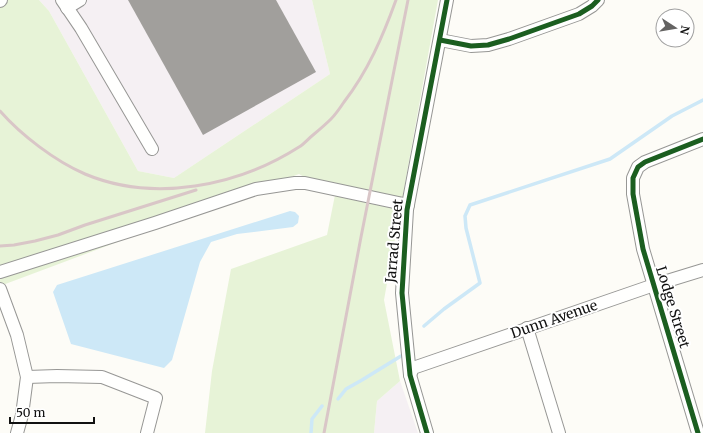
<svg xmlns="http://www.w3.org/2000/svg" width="703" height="433" font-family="Merriweather,serif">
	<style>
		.industrial { fill: #f5f0f3 }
		.green { fill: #e7f3d7 }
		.water { fill: #cde8f7 }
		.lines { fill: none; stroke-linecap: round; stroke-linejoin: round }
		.stream { stroke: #cde8f7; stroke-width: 3.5 }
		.building { fill: #a19f9c }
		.minor-casing { stroke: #979795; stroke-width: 14 }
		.minor { stroke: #fffffe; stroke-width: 12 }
		.rail { stroke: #d9c6c7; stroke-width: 3 }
		.cycleway-casing { stroke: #fff; stroke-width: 8 }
		.cycleway { stroke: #1b5e20; stroke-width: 5 }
		.labels { text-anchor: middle; stroke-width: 4; stroke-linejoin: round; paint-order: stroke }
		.street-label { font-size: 14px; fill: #111; stroke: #fff }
	</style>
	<rect width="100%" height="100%" fill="#fdfcf7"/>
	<g class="industrial">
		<polygon points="39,0 312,0 330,74 174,178 138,171 49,11"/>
		<polygon points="400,381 418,433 374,433 377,401"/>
	</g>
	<polygon class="green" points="0,0 39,0 49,11 138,171 174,178 330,74 312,0 438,0 384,300 400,381 377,401 374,433 205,433 212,371 231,269 327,235 335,195 299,174 0,286"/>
	<polygon class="water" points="290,211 295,212 299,216 298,223 293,227 237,234 211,242 200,262 172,360 164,368 71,344 53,292 57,285"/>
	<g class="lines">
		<g class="stream">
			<polyline points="424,326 444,309 480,283 466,228 465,216 470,205 610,159 672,116 703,100"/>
			<polyline points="338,399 346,389 362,380 401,356"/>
			<polyline points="311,433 312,419 322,406"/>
		</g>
	</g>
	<polygon class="building" points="128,0 276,0 316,72 203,135"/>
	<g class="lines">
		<g class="minor-casing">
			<g id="minor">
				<polyline points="62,0 81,28 152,149"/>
				<polyline points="0,1 1,0"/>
				<polyline points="67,8 80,0"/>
				<polyline points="440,40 471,46 488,45 509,39 579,14 592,6 598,0"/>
				<polyline points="0,272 155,223 256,189 295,183 305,183 408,205"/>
				<polyline points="0,289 17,335 27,377 22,415 17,433"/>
				<polyline points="527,328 559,433"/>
				<polyline points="410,375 413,368 654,285 703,270"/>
				<polyline points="27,377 57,376 102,377 156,398 147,433"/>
				<polyline points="427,433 410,375 402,293 407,210 447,0"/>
				<polyline points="698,433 643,249 633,194 633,178 638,167 645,162 703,139"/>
			</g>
		</g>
		<use href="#minor" class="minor"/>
		<g class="rail">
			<path d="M 0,111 C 21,135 55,161 85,174 C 154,203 238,186 299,147 C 304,144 308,139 313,135 C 319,130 325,125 331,119 C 336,114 340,108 344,102 C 368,71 383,36 396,0"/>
			<polyline points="0,246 14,245 35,241 58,235 85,225 196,190"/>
			<polyline points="324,433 361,237 408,0"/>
		</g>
		<g class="cycleway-casing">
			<g id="cycleway">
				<polyline points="440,40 471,46 488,45 509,39 579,14 592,6 598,0"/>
				<polyline points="427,433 410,375 402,293 407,210 447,0"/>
				<polyline points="698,433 643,249 633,194 633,178 638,167 645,162 703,139"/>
			</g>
		</g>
		<use href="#cycleway" class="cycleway"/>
	</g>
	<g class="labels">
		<g class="street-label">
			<text transform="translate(394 241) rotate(-85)" y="5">Jarrad Street</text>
			<text transform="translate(673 307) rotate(73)" y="5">Lodge Street</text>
			<text transform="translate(554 319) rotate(-19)" y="5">Dunn Avenue</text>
		</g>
	</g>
	<g transform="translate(675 28) rotate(102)"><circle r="19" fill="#ffffff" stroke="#a0a0a0"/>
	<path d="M0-3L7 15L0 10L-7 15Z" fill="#646362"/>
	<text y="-6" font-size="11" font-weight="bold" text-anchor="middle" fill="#111111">N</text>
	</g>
	<path d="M10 417v6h84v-6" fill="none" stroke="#111111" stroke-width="2"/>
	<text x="16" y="417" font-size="12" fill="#111111" stroke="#ffffff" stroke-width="3" paint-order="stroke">50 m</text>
</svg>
